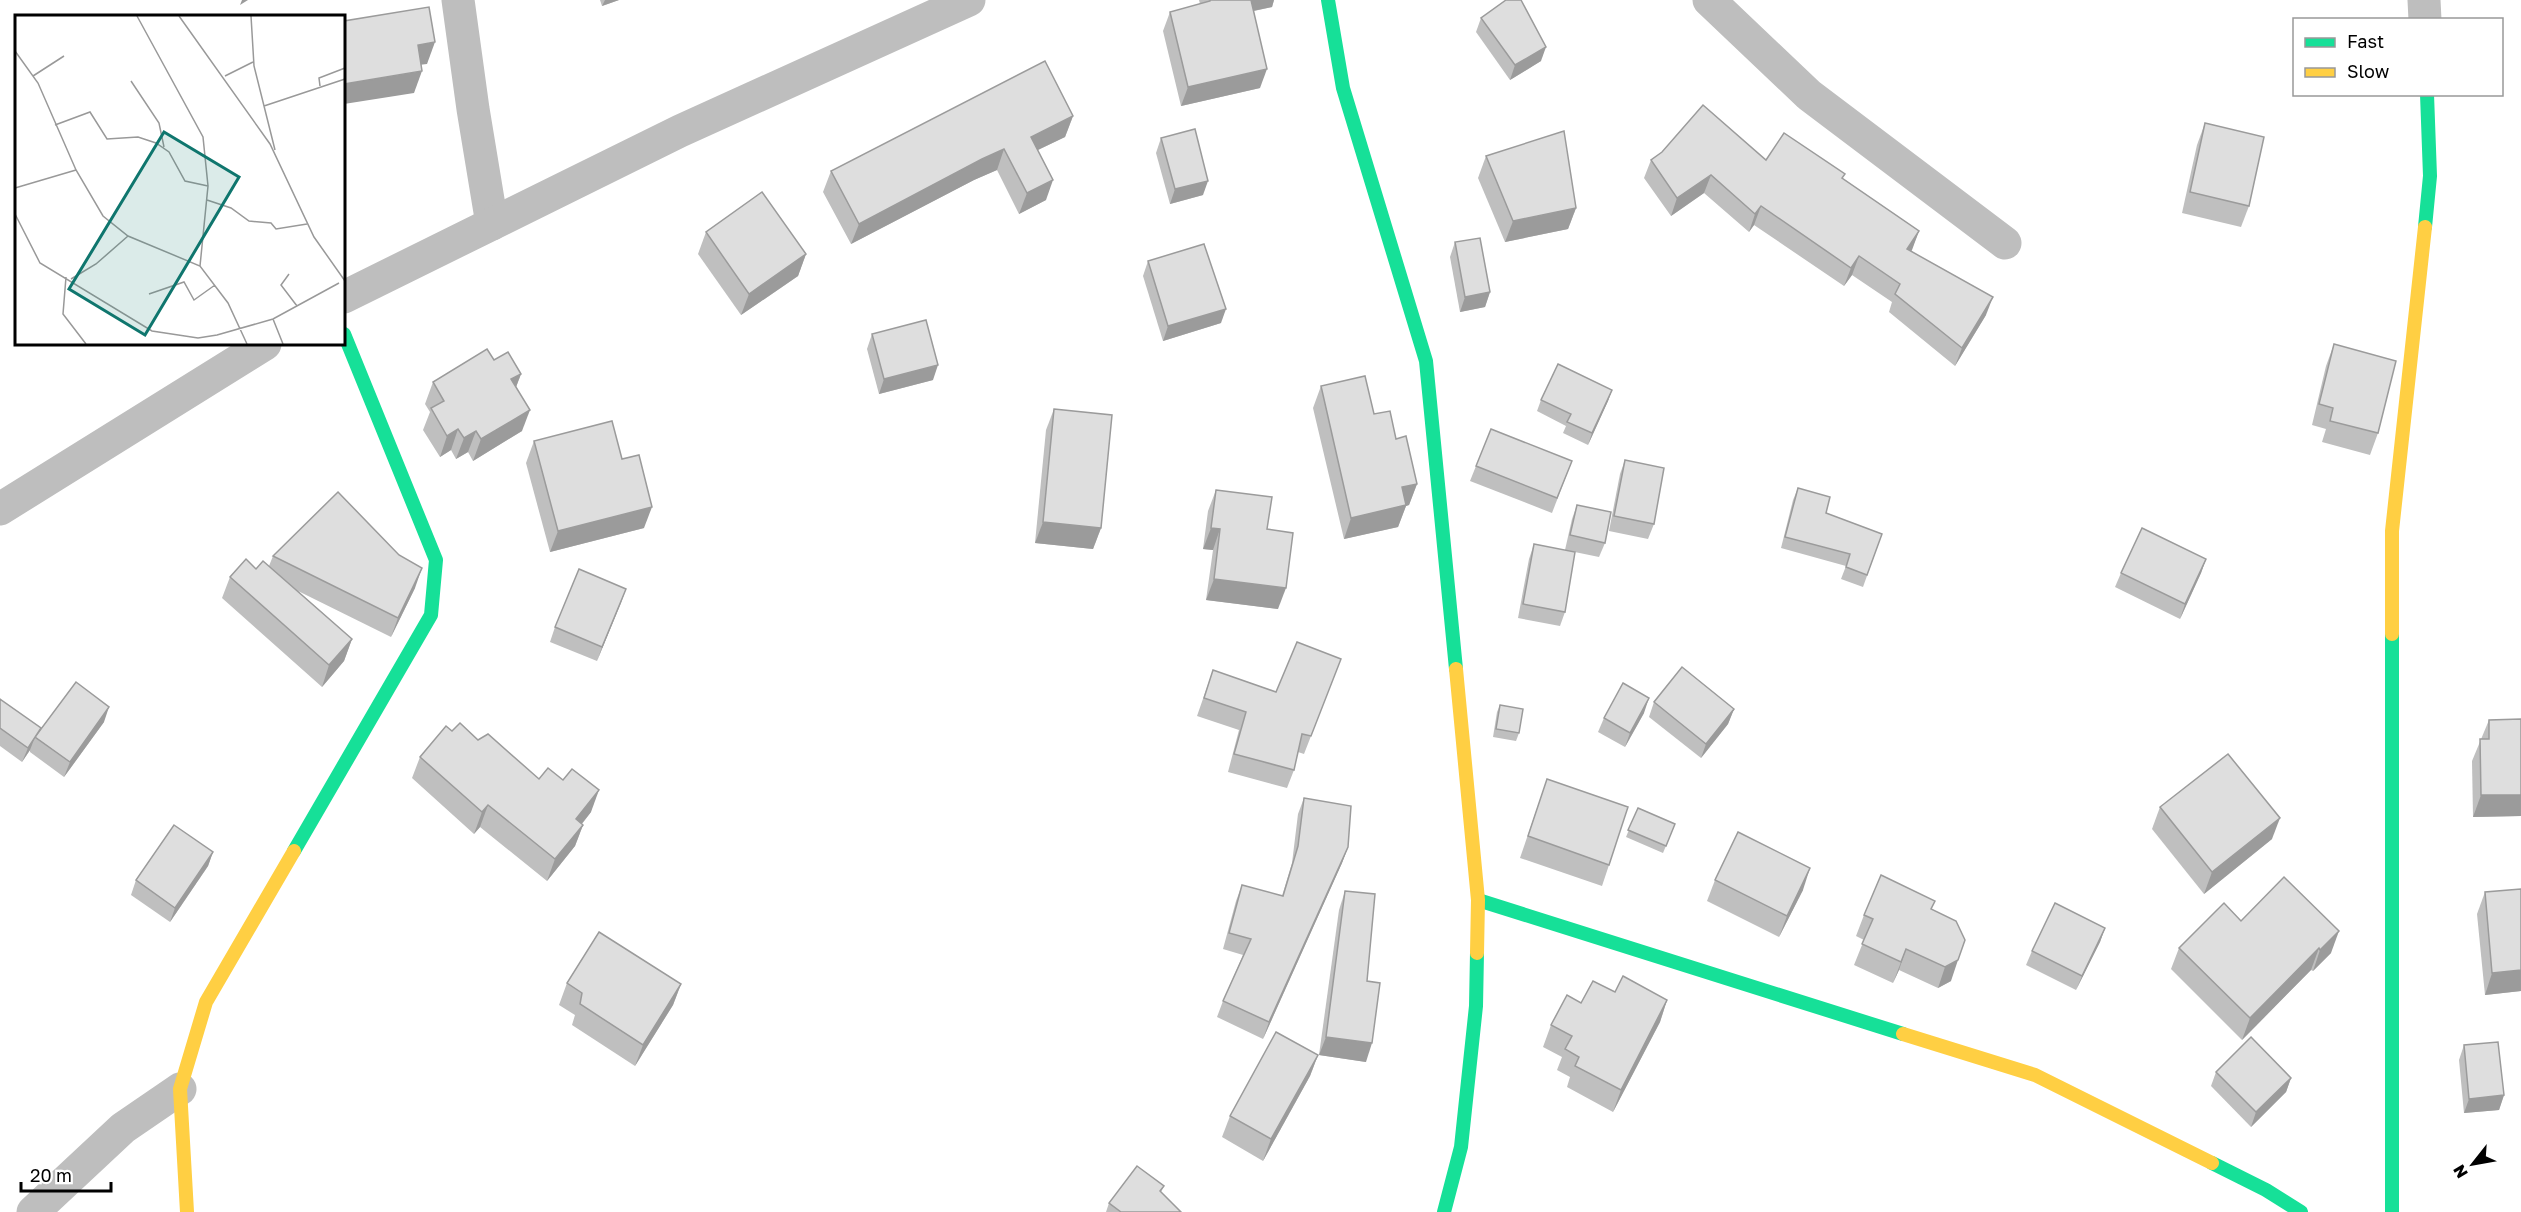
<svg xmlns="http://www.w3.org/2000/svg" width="2521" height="1212" font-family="'Golos Text',sans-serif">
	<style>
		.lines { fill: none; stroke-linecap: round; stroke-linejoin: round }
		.street { stroke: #bebebe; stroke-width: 33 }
		.fast { stroke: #16e098; stroke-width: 14 }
		.slow { stroke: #ffcf43; stroke-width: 14 }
		.wall { fill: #bfbfbf }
		.shaded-wall { fill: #9b9b9b }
		.building { fill: #dedede; stroke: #9b9b9b; stroke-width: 1.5 }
		.inset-road { fill: none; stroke: #999; stroke-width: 1.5 }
		.view { fill: #0f766e; fill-opacity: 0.15; stroke: #0f766e; stroke-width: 3 }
		.inset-edge { fill: none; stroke: #000; stroke-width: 3 }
	</style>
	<rect width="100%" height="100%" fill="#fff"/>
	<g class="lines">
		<g class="street">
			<polyline points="458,0 473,109 492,224"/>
			<polyline points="1709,0 1809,95 2005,243"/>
			<polyline points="2424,0 2425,20"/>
			<polyline points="344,297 680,131 969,0"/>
			<polyline points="0,509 265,344"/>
			<polyline points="33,1212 123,1128 180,1089"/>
		</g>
		<g class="fast">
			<polyline points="1328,0 1343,88 1426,361 1456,669"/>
			<polyline points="2425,227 2430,176 2427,94"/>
			<polyline points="2392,634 2392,1212"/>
			<polyline points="294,851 431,615 436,560 344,334"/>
			<polyline points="1478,900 1903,1034"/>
			<polyline points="2212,1163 2266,1190 2301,1212"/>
			<polyline points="1444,1212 1461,1147 1476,1006 1477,953"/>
		</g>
		<g class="slow">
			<polyline points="2392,634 2392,531 2425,227"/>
			<polyline points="1456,669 1478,900 1477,953"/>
			<polyline points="1903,1034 2035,1075 2212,1163"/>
			<polyline points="187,1212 180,1089 206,1002 294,851"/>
		</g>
	</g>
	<g class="wall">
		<polygon points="600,0 619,0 602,6"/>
		<polygon points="1199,0 1274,0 1272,7 1254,11 1260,88 1181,106 1163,31 1170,12 1200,4"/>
		<polygon points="1481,18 1541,61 1510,80 1476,32"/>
		<polygon points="1073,116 1065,137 1038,150 1046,200 1019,214 997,170 974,180 851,244 823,192 831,171"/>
		<polygon points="2205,123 2249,206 2241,227 2182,213 2197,145"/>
		<polygon points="1161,138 1203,195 1170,204 1156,153"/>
		<polygon points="1486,156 1576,208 1568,229 1505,242 1478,178"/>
		<polygon points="1651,160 1766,160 1843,179 1919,231 1911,251 1986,315 1955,366 1889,312 1892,302 1852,275 1844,286 1754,225 1749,232 1704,193 1671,216 1644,178"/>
		<polygon points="706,232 806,254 798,276 741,315 698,254"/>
		<polygon points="1455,242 1490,292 1485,307 1460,312 1450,257"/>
		<polygon points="1148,261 1221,323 1163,341 1143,276"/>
		<polygon points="872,334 933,380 879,394 867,349"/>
		<polygon points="2334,344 2378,433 2370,455 2322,442 2326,429 2312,425 2326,366"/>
		<polygon points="494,360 521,374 516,387 522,431 473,461 468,452 456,459 451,450 440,457 423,430 430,412 425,404 433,382"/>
		<polygon points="1321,386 1374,414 1396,439 1417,484 1409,505 1406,506 1398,527 1344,539 1313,408"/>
		<polygon points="1612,390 1608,401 1588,445 1563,433 1566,426 1537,411 1541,400"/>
		<polygon points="1054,409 1101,528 1093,549 1035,543 1046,430"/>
		<polygon points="534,441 622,459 644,528 550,552 526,463"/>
		<polygon points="1625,460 1654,524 1648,539 1609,531 1620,474"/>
		<polygon points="1572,461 1552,513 1470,481 1476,466"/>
		<polygon points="1798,488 1826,513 1882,534 1863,587 1841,579 1846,566 1781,548 1793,500"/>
		<polygon points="1216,490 1267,529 1278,609 1206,600 1213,550 1203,549 1208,511"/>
		<polygon points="1577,505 1605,543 1599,557 1565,550 1572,519"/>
		<polygon points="1534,544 1565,612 1560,626 1518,618 1529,559"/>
		<polygon points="273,556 415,588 391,637 298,591 352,639 344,661 322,687 222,598 230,577 256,569 269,566"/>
		<polygon points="2206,559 2201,573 2180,619 2115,587 2121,573"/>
		<polygon points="626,589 597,661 550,642 555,627"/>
		<polygon points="1213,670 1276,692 1334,677 1304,754 1298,752 1294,770 1287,788 1228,772 1239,730 1197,716"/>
		<polygon points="0,699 40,730 104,722 64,777 30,752 30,750 22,762 0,746"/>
		<polygon points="1654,702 1734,709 1728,724 1701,758 1649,717"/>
		<polygon points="1500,705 1519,733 1516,741 1493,737 1497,712"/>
		<polygon points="1644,713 1625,747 1598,732 1604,718"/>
		<polygon points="2521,719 2521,816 2473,817 2472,761 2489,720"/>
		<polygon points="478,740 591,812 582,824 583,825 575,846 547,881 480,827 474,834 412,778 420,757"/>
		<polygon points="1547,779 1609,865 1602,886 1520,858"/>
		<polygon points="1304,798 1348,847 1342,863 1263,1039 1217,1017 1223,1001 1243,955 1223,949 1236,901 1242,885 1282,896 1292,863 1298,814"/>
		<polygon points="2160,807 2272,839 2204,894 2152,829"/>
		<polygon points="1638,808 1675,824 1663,853 1626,837"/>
		<polygon points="213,852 208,866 170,922 131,895 136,880"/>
		<polygon points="1715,880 1803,890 1779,937 1707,901"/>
		<polygon points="2521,889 2521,991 2485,995 2477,914 2485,892"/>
		<polygon points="1345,891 1367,981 1366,1062 1319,1055 1339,910"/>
		<polygon points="1935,901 1931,910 1951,981 1938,988 1899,970 1893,983 1854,965 1864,940 1856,936 1864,915"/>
		<polygon points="2241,921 2331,953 2313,971 2311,970 2242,1040 2171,969 2179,948"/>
		<polygon points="2105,928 2100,942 2076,990 2026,965 2032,951"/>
		<polygon points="567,983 681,984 673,1005 635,1066 572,1025 575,1015 559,1005"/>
		<polygon points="1615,992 1667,1000 1660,1022 1613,1112 1567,1087 1570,1077 1557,1070 1562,1057 1543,1047 1551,1025 1581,1003"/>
		<polygon points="2464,1045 2504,1095 2499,1110 2464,1113 2459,1060"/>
		<polygon points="1318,1055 1310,1076 1263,1161 1222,1137 1230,1116"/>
		<polygon points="2216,1072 2291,1078 2286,1092 2251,1127 2211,1086"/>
		<polygon points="1164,1186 1161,1192 1181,1212 1106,1212 1109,1203"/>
	</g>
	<g class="shaded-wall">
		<polygon points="242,0 248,0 240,5"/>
		<polygon points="605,0 619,0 602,6"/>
		<polygon points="1248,0 1274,0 1272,7 1243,13"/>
		<polygon points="435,42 427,64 410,66 418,45"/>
		<polygon points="1546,47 1541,61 1510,80 1515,65"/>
		<polygon points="1267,69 1260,88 1181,106 1188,87"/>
		<polygon points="422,71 414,93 344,104 344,84"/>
		<polygon points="1073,116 1065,137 1023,157 1031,137"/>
		<polygon points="1004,149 997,170 974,180 851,244 859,224 982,159"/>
		<polygon points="1711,175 1704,193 1671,216 1677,198"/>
		<polygon points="1053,180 1046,200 1019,214 1027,193"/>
		<polygon points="1208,181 1203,195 1170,204 1175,189"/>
		<polygon points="1761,206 1754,225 1749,232 1755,214"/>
		<polygon points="1576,208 1568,229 1505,242 1513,221"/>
		<polygon points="1919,231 1912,250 1901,267 1907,249"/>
		<polygon points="806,254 798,276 741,315 749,294"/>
		<polygon points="1859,256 1852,275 1844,286 1851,268"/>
		<polygon points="1490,292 1485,307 1460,312 1465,297"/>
		<polygon points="1993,297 1986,315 1955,366 1962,348"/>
		<polygon points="1226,309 1221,323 1163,341 1168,326"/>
		<polygon points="938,365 933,380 879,394 884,379"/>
		<polygon points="521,374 513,395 511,379"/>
		<polygon points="1612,390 1608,401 1588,445 1592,433"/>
		<polygon points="530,410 522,431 473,461 481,439"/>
		<polygon points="458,429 451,450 440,457 447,436"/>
		<polygon points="476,431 468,452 456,459 464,438"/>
		<polygon points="1417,484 1409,505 1406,506 1398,527 1344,539 1351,518 1402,487"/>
		<polygon points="652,507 644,528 550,552 558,531"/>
		<polygon points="1043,522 1101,528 1093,549 1035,543"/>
		<polygon points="1211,528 1220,529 1213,550 1203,549"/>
		<polygon points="2206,559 2201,573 2180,619 2185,604"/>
		<polygon points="422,568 415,588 391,637 398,618"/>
		<polygon points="1214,579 1286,588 1278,609 1206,600"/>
		<polygon points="626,589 621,603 597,661 602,647"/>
		<polygon points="352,639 344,661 322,687 329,665"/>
		<polygon points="1649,698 1644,713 1625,747 1630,733"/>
		<polygon points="109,707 104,722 64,777 70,762"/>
		<polygon points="1734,709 1728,724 1701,758 1706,744"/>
		<polygon points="35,737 30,750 22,762 28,748"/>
		<polygon points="599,790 591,812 568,841 576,819"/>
		<polygon points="2481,795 2521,795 2521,816 2473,817"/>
		<polygon points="488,805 480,827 474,834 482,812"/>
		<polygon points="2280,818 2272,839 2204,894 2212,872"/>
		<polygon points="583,825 575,846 547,881 555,859"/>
		<polygon points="1348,847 1342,863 1263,1039 1269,1022"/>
		<polygon points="213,852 208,866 170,922 175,908"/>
		<polygon points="1810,868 1803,890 1779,937 1787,916"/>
		<polygon points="2105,928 2100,942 2076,990 2082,976"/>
		<polygon points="2339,931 2331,953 2313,971 2320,950"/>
		<polygon points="2319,948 2311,970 2242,1040 2250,1018"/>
		<polygon points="1906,949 1899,970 1893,983 1901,962"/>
		<polygon points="1958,960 1951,981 1938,988 1945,967"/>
		<polygon points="2521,970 2521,991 2485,995 2492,973"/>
		<polygon points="681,984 673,1005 635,1066 643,1045"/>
		<polygon points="1667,1000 1660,1022 1613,1112 1621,1090"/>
		<polygon points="1326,1037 1372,1043 1366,1062 1319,1055"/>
		<polygon points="1318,1055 1310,1076 1263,1161 1271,1139"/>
		<polygon points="2291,1078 2286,1092 2251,1127 2256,1112"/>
		<polygon points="2504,1095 2499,1110 2464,1113 2469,1099"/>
	</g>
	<g class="building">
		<polygon points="1210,0 1251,0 1267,69 1188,87 1170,12 1210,1"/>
		<polygon points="1506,0 1521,0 1546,47 1515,65 1481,18"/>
		<polygon points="429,7 435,42 418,45 422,71 344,84 344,21"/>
		<polygon points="1045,61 1073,116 1031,137 1053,180 1027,193 1004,149 982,159 859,224 831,171"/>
		<polygon points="1703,105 1766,160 1784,133 1845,174 1842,178 1919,231 1907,249 1993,297 1962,348 1895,294 1900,284 1859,256 1851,268 1761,206 1755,214 1711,175 1677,198 1651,160 1662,152"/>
		<polygon points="2205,123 2264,137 2249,206 2190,192"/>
		<polygon points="1195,129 1208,181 1175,189 1161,138"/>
		<polygon points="1564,131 1576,208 1513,221 1486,156"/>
		<polygon points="762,192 806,254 749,294 706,232"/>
		<polygon points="1480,238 1490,292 1465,297 1455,242"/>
		<polygon points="1204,244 1226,309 1168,326 1148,261"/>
		<polygon points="926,320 938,365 884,379 872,334"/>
		<polygon points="2334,344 2396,361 2378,433 2330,421 2333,408 2319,404"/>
		<polygon points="487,349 494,360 508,352 521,374 511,379 530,410 481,439 476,431 464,438 458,429 447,436 431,408 444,401 433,382"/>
		<polygon points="1558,364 1612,390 1592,433 1567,422 1571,414 1541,400"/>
		<polygon points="1365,376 1374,414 1390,411 1396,439 1406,436 1417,484 1402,487 1406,505 1351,518 1321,386"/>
		<polygon points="1054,409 1112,415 1101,528 1043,522"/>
		<polygon points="612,421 622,459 639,455 652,507 558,531 534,441"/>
		<polygon points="1491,429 1572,461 1557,498 1476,466"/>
		<polygon points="1625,460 1664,468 1654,524 1614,516"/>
		<polygon points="1798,488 1830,497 1826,513 1882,534 1867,575 1846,567 1850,554 1785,537"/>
		<polygon points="1216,490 1272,497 1267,529 1293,533 1286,588 1214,579 1220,529 1211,528"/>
		<polygon points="338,492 399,555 422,568 398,618 273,556"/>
		<polygon points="1577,505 1611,512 1605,543 1570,535"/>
		<polygon points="2142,528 2206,559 2185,604 2121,573"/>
		<polygon points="1534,544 1575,552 1565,612 1523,604"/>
		<polygon points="246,559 256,569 263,561 352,639 329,665 230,577"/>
		<polygon points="579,569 626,589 602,647 555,627"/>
		<polygon points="1297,642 1341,659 1311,736 1302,734 1294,770 1234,754 1246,712 1204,698 1213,670 1276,692"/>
		<polygon points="1682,667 1734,709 1706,744 1654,702"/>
		<polygon points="76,682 109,707 70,762 35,737"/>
		<polygon points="1623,683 1649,698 1630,733 1604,718"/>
		<polygon points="0,699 41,728 28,748 0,728"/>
		<polygon points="1500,705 1523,709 1519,733 1496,729"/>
		<polygon points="2521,719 2521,795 2481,795 2480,739 2489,739 2489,720"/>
		<polygon points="460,723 478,740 488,734 539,779 548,768 563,780 572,769 599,790 576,819 583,825 555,859 488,805 482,812 420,757 446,726 452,731"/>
		<polygon points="2228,754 2280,818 2212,872 2160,807"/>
		<polygon points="1547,779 1628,807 1609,865 1528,836"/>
		<polygon points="1304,798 1351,806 1348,847 1269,1022 1223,1001 1251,939 1229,933 1242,885 1283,896 1298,846"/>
		<polygon points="1638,808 1675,824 1666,846 1628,830"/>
		<polygon points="174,825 213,852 175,908 136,880"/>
		<polygon points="1738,832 1810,868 1787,916 1715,880"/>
		<polygon points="1881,875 1935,901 1931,909 1956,921 1965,940 1958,960 1945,967 1906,949 1901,962 1862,944 1873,919 1864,915"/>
		<polygon points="2284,877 2339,931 2320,950 2319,948 2250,1018 2179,948 2224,903 2241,921"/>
		<polygon points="2521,889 2521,970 2492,973 2485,892"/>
		<polygon points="1345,891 1375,894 1367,981 1380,983 1372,1043 1326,1037"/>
		<polygon points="2055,903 2105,928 2082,976 2032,951"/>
		<polygon points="599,932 681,984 643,1045 580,1004 582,993 567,983"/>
		<polygon points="1623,976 1667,1000 1621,1090 1575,1066 1579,1057 1565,1049 1572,1036 1551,1025 1567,995 1581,1003 1593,981 1615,992"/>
		<polygon points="1276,1032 1318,1055 1271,1139 1230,1116"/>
		<polygon points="2251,1037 2291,1078 2256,1112 2216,1072"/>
		<polygon points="2498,1042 2504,1095 2469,1099 2464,1045"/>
		<polygon points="1137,1166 1164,1186 1160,1191 1181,1212 1121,1212 1109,1203"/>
	</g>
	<g transform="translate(15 15)">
		<rect width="330" height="330" fill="#fff"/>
		<path class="inset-road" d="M 122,1 L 188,122 L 193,171 L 185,251M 164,1 L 255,129 L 299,222 L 330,266M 236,1 L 239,51 L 260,135M 0,36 L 23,68 L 61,155 L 88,201 L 113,221 L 185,251 L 213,288 L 232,329M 18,61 L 49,41M 210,61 L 238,47M 116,66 L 144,108 L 149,132M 305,71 L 304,63 L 330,53M 249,91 L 330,64M 40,110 L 75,97 L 92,124 L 123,122 L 141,128 L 154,137 L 170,166 L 193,171M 0,173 L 61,155M 192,185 L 216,193 L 234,206 L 256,208 L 261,214 L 292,209M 0,199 L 25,248 L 137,316 L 183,323 L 202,320 L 258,304 L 324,268M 274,259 L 266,270 L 282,291M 51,262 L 48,299 L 71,329M 56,264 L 81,249 L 113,221M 134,279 L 169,267 L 179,285 L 200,270M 258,304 L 268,329"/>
		<path class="view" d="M 149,117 L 224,162 L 130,320 L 54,274 Z"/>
		<rect width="330" height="330" class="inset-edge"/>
	</g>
	<rect x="2293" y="18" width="210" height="78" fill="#ffffff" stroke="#999999" stroke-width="1.5"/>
	<rect x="2305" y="38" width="30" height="9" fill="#16e098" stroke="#999999" stroke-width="1.5"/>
	<text x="2347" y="48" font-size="18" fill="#000000">Fast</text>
	<rect x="2305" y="68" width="30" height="9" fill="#ffcf43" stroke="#999999" stroke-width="1.5"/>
	<text x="2347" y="78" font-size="18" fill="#000000">Slow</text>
	<g transform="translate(2473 1164) rotate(239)" stroke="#ffffff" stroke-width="4.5" paint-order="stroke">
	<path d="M0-4.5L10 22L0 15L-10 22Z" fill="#000000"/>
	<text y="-9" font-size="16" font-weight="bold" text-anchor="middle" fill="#000000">N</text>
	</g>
	<path d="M21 1182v9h90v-9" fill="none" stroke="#000000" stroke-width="3"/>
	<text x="30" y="1182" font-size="18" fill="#000000" stroke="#ffffff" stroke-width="4.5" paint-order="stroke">20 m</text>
</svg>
